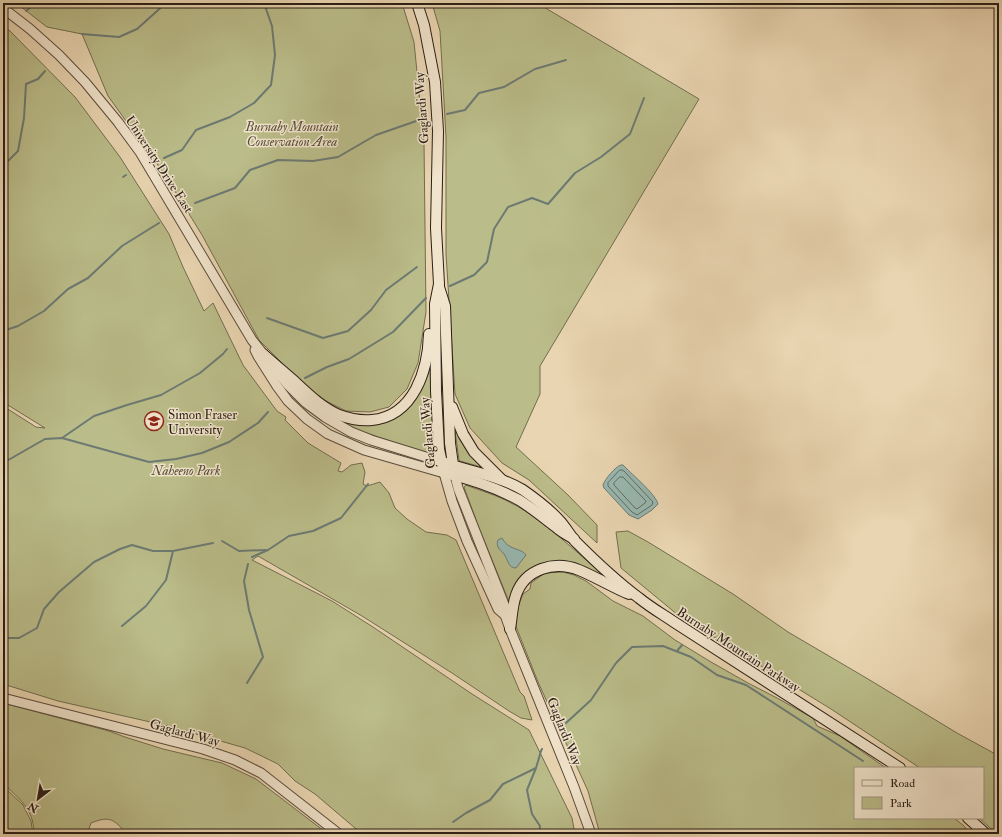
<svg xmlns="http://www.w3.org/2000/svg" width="1002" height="837" font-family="'IM FELL Double Pica',serif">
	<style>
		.green { fill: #babc89; stroke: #726d4f }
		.water { fill: #98b8b1; stroke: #6c7a73 }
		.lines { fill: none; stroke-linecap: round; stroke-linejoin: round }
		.shore { stroke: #616b63; stroke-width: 1 }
		.stream { stroke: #6c7a73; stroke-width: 2 }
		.tertiary-casing { stroke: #5a4c3c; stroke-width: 11 }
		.secondary-casing { stroke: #2a1e15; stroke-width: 12 }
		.tertiary { stroke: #f1e4cc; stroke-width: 9 }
		.secondary { stroke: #f1e4cc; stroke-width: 10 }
		.labels { text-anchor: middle; stroke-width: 3; stroke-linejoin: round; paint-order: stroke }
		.street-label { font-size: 13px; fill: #2a1e15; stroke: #f1e4cc }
		.park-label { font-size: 13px; font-style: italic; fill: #554d38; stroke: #f1e4cc }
		.poi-label { font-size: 13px; fill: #2a1e15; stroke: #f1e4cc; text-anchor: start }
	</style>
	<rect width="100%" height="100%" fill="#e9d5b1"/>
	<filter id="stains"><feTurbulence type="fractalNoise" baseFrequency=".005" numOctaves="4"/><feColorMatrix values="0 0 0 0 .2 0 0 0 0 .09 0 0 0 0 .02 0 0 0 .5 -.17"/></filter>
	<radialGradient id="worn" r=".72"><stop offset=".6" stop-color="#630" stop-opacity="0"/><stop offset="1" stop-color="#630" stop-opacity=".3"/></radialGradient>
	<g class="green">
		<polygon points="16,3 402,3 414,42 424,142 426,312 418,363 407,389 389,407 370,412 346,411 318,397 290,371 259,340 202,235 165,175 108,96 82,34 47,27"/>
		<polygon points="432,3 537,3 699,99 540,366 540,394 516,447 568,495 597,525 597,543 529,480 502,463 470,428 455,394 446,254 446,137 440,31"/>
		<polygon points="3,26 10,31 75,97 120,157 169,234 183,267 204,311 213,303 243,365 277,411 286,417 285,420 308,443 341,463 338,471 342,472 351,465 362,463 365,472 363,484 367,486 380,482 389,493 395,508 407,519 426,532 447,535 456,540 520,692 524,696 532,720 521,718 509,711 452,673 362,616 258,556 252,560 332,601 373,627 472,694 529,730 572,818 575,834 362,834 315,794 295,781 278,764 245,748 168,726 58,701 3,684 3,406 36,427 45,428 3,402"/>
		<path d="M 430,366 L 434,449 L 433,452 L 428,453 C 394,442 363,434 332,417 L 386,421 Z"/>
		<polygon points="457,430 482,466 481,467 460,461 459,460 455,431"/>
		<path d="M 466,485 C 481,491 497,495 511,503 C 528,511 542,523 556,534 C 575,550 593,566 612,583 L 594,574 L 538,568 L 510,604 L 479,528 L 464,487 Z"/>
		<polygon points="628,531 648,542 733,594 788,632 868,679 957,733 999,756 999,834 997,834 979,818 983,818 983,768 920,768 831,709 678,615 621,568 616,532"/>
		<polygon points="563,572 574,575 586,581 613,601 643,616 675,640 711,662 748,683 777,698 813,718 817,726 840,736 886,768 855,768 855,818 954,818 964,826 970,834 600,834 588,791 538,682 515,624 516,612 523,594 530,589 531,583 545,573"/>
		<path d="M 3,703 L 109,731 L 125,737 L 163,749 L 222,763 L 256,779 L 328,834 L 127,834 C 114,820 111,815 91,823 L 87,834 L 37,834 L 34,832 C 33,808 19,799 3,783 Z"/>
		<polygon points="3,786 23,805 31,821 33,834 3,834"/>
	</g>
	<g class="water">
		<path d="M 621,465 L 623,465 L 627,469 C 634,476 656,495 658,504 L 652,510 L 638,519 L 629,515 L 604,488 L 603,485 C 605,479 615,467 621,465 Z"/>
		<path d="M 502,538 C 504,542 507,545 511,547 C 517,550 522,550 526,555 L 516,568 C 508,568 508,560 504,554 C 502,551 499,550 498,547 C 497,544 497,543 498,540 Z"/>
	</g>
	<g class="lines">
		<g class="shore">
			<polygon points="620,470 622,470 624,471 653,502 652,505 637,515 632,512 608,486 608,483"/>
			<polygon points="620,477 623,477 644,499 646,501 645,503 637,509 635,508 614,485 614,483"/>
		</g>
		<g class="stream">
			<polyline points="26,11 36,3"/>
			<polyline points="82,34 119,37 137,29 166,3"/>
			<polyline points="447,114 465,110 479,93 504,87 535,69 566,60"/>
			<polyline points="164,158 182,150 196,130 230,117 254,103 271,85 275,55 272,26 264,3"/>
			<polyline points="3,166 18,151 24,118 26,84 38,79 45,71"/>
			<polyline points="123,177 126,175"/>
			<polyline points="195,203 235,188 250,170 278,160 313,161 338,157 376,135 422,119"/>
			<polyline points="450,286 474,275 487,262 494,229 508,207 532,198 548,204 575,173 601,157 630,134 644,98"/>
			<polyline points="267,318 323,338 348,331 371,310 386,290 417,267"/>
			<polyline points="3,331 18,326 44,311 68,289 88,278 122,246 159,223"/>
			<polyline points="305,378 327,367 349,359 393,332 426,298"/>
			<polyline points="62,438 94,416 127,405 161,395 200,373 223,354 227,349"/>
			<polyline points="3,463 45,439 62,438 149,462 176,459 202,453 229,442 258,423 268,412"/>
			<polyline points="222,541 239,551 266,550"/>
			<polyline points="252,557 268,550 289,536 313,531 341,518 368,484"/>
			<polyline points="122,626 146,606 166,580 173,551"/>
			<polyline points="3,638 19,638 37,628 44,609 59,592 94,562 120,549 132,545 153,551 173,551 213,543"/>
			<polyline points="677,651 682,645"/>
			<polyline points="247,683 263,657 249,610 244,581 248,564"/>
			<polyline points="566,723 591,700 616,663 632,647 663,646 691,657 717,675 746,685 863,761"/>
			<polyline points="453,822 466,813 490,800 503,784 536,768"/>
			<polyline points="539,834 540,826 532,814 527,790 536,768 541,751 542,749"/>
		</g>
		<g class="tertiary-casing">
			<g id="tertiary">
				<polyline points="3,8 30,29 59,55 85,82 118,122 140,152 252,340 287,384 306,403 325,417 351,432 371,440 442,462"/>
				<polyline points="255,350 258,356 277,386 288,401 307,419 328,434 364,450 444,473 452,501 467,541 498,609 505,615 510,629 574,787 591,834"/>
				<polyline points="455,476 458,488 505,607 505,615"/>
				<polyline points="3,698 203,749 235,760 261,773 339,834"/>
			</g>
		</g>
		<g class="secondary-casing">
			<g id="secondary">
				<path d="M 417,3 L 424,25 L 435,82 L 438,131 L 436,228 L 439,284 L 435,304 L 436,391 L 439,449 L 444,473 C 470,479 495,487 519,500 C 532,508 544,518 556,527 C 561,532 568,535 574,539"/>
				<polyline points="439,287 445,306 450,443 454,472"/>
				<path d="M 263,354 C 273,363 283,371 293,380 C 307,393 321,407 339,415 C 350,419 361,421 372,420 C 414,416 428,370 429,334"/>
				<polyline points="452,407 463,434 474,452 501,479"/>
				<path d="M 442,462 C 468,471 500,476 523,490 C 536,499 550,510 560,521 C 566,528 570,535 575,541 C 595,561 616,581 639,598 C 650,607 662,614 674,622 L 900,768"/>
				<path d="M 510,629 C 512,618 512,606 516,595 C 525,569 554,560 579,570 C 596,577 612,587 629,594"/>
				<polyline points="968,818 986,834"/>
			</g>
		</g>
		<use href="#tertiary" class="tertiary"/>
		<use href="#secondary" class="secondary"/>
	</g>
	<defs>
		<g id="university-ring" transform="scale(1)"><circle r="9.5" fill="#f1e4cc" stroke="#8f2418" stroke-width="1.5"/><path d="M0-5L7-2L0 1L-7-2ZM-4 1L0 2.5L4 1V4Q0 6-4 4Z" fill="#8f2418"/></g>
	</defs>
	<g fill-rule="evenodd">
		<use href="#university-ring" x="154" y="421"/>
	</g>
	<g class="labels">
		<g class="street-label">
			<text transform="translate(421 108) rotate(-94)" y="5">Gaglardi Way</text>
			<text transform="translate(160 164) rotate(57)" y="5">University Drive East</text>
			<text transform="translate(427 433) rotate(-95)" y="5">Gaglardi Way</text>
			<text transform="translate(739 649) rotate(33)" y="5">Burnaby Mountain Parkway</text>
			<text transform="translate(565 731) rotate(68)" y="5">Gaglardi Way</text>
			<text transform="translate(185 732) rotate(15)" y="5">Gaglardi Way</text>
		</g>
		<g class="park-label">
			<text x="292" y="131">Burnaby Mountain<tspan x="292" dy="15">Conservation Area</tspan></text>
			<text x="186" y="475">Naheeno Park</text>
		</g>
		<g class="poi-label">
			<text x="168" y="419">Simon Fraser<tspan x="168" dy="15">University</tspan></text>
		</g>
	</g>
	<rect width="1002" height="837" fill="none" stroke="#e9d5b1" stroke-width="16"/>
	<rect x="4" y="4" width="994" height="829" fill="none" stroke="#2a1e15" stroke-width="2"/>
	<rect x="8" y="8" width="986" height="821" fill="none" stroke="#2a1e15"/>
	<rect x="854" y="767" width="130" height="52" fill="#f1e4cc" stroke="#a19583"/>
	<rect x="862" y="780" width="20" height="6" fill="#f1e4cc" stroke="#a19583"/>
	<text x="890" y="787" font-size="12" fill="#2a1e15">Road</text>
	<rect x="862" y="797" width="20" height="12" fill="#babc89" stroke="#a19583"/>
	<text x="890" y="807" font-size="12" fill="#2a1e15">Park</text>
	<g transform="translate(38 799) rotate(211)" stroke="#f1e4cc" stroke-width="3" paint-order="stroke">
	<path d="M0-3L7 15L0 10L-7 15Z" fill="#2a1e15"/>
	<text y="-6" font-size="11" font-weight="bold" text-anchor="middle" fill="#2a1e15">N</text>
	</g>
	<rect width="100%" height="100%" filter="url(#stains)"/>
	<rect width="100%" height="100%" fill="url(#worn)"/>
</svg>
